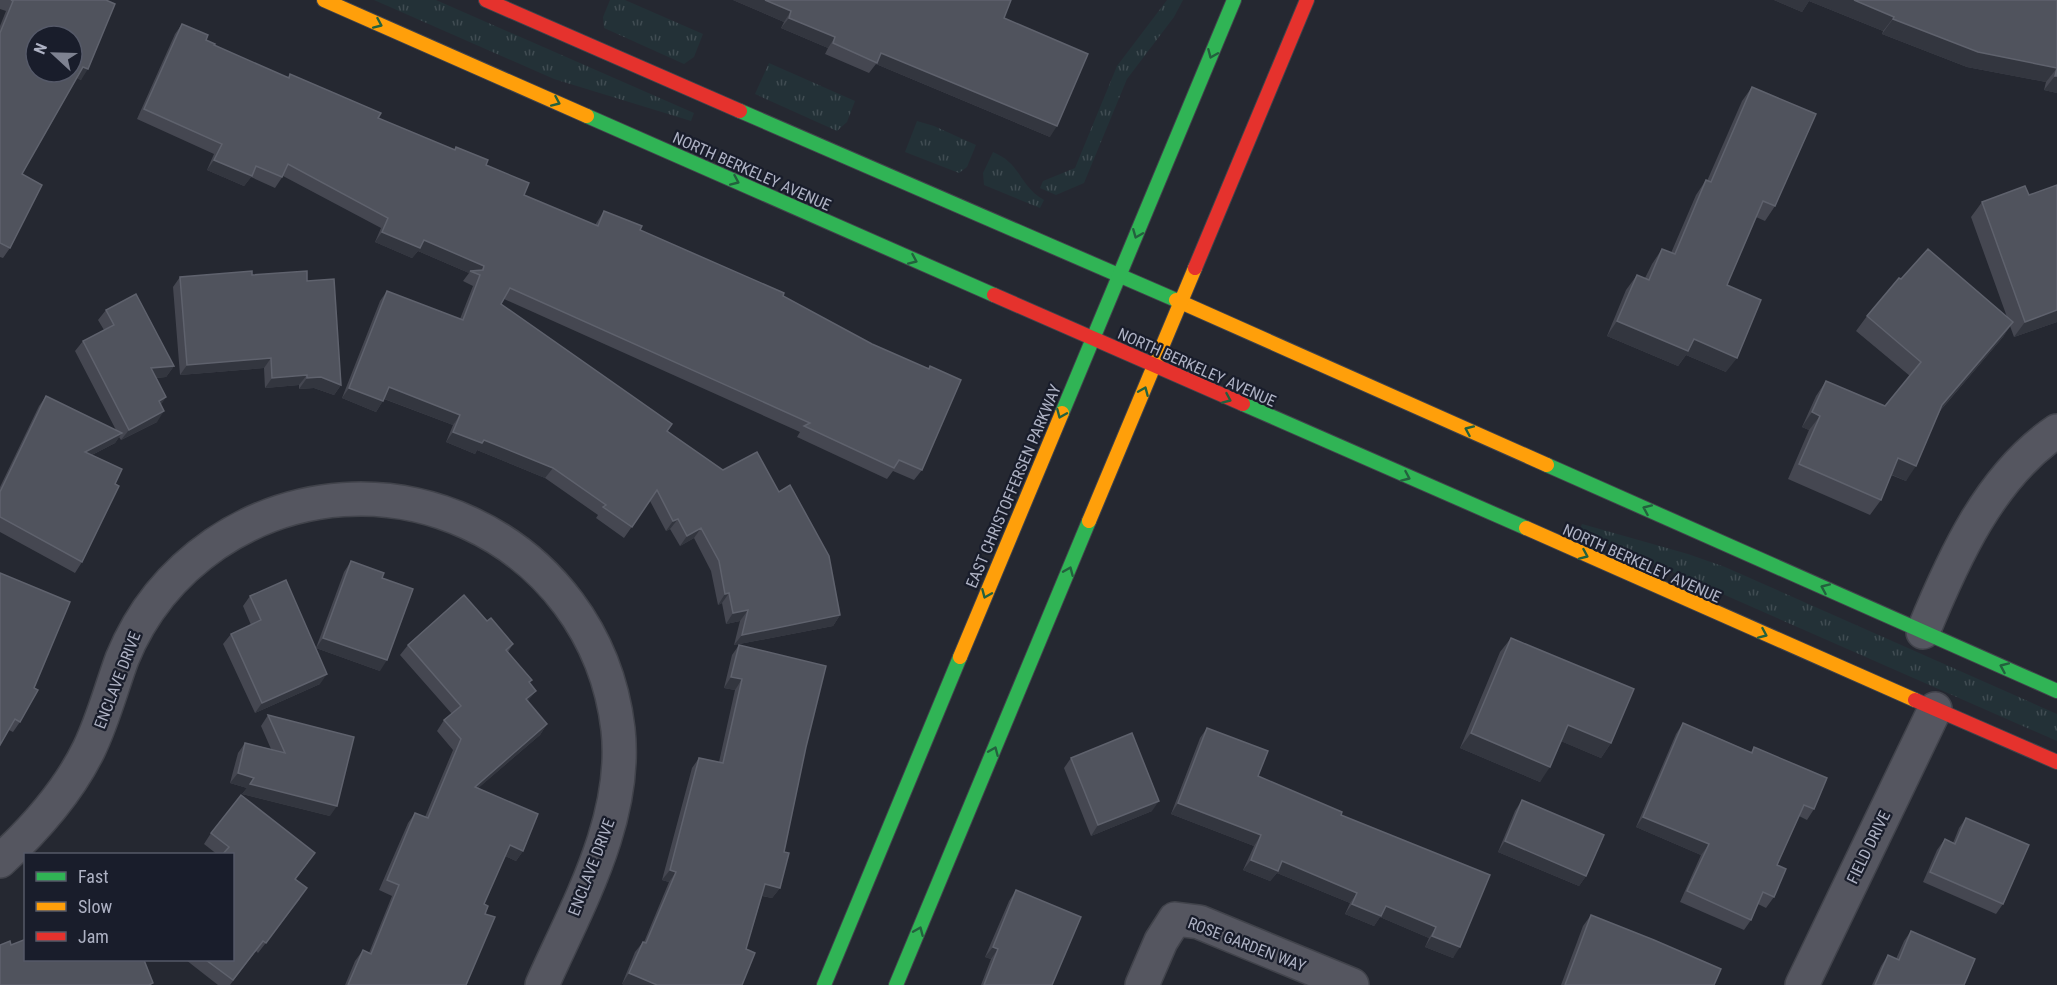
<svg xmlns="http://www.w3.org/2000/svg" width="2057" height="985" font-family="'Roboto Condensed',sans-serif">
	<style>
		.grass { fill: url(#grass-tufts) }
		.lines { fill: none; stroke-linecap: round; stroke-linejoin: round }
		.street-casing { stroke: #41434b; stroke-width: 36 }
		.fast-casing { stroke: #41434b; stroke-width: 16 }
		.slow-casing { stroke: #41434b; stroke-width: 16 }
		.jam-casing { stroke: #41434b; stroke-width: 16 }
		.street { stroke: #555660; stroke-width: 33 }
		.fast { stroke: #30b455; stroke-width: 14 }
		.slow { stroke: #ff9f0a; stroke-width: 14 }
		.jam { stroke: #e5322d; stroke-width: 14 }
		.wall { fill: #454751 }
		.shaded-wall { fill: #33363f }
		.building { fill: #50535d; stroke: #5f626d; stroke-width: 1.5; fill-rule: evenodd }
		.oneway { stroke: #23613e }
		.labels { text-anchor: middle; stroke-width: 4.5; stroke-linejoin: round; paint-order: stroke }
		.street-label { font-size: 16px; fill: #aeb2c4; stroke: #191d2b }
	</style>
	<defs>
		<pattern id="grass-tufts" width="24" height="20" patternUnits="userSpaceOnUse" patternTransform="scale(1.5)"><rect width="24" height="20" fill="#233137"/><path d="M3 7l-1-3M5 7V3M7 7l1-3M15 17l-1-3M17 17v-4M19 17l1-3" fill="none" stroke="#404c52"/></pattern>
	</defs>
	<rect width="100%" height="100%" fill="#252831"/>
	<g class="grass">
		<polygon points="374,0 436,0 694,113 691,121 554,79"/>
		<polygon points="610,0 625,0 703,34 694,57 684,64 604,28 603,17"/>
		<polygon points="1167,0 1183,0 1174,17 1127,79 1084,183 1056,195 1040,188 1043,181 1075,168 1117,66"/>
		<polygon points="769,63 855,101 847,122 837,131 755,94"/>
		<polygon points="917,121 934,126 976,145 967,167 959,173 905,152"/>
		<path d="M 993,152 C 1022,164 1018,185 1044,200 L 1040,208 L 984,185 L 983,173 Z"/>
		<polygon points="1582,524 1688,554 1725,567 2057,714 2057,741 1579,531"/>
	</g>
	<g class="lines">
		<g class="street-casing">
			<g id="street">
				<path d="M 1923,632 C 1953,559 1990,476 2057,431"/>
				<path d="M 0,861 C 35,829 68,792 89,749 C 103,720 111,689 122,659 C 141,612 173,573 215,544 C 377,435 595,535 618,729 C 628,819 577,906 542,985"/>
				<polyline points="1142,985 1161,941 1175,919 1199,922 1352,985"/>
				<polyline points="1802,985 1935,709"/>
			</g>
		</g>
		<g class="fast-casing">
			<g id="fast">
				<polyline points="740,111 1176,300"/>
				<polyline points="587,116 994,295"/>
				<polyline points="1243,404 1526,528"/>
				<polyline points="1062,413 1234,0"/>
				<polyline points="1547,465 2057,691"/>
				<polyline points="824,985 960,657"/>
				<polyline points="896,985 1089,521"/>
			</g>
		</g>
		<g class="slow-casing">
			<g id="slow">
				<polyline points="324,0 587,116"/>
				<polyline points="1176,300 1547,465"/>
				<polyline points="1089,521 1195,268"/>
				<polyline points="1526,528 1915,700"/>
				<polyline points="960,657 1062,413"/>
			</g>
		</g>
		<g class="jam-casing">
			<g id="jam">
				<polyline points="486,0 740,111"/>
				<polyline points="1195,268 1307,0"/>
				<polyline points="994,295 1243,404"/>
				<polyline points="1915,700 2057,762"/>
			</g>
		</g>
		<use href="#street" class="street"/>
		<use href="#fast" class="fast"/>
		<use href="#slow" class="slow"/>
		<use href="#jam" class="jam"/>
	</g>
	<g class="wall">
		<polygon points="0,0 106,0 81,80 77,78 22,174 10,248 3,258 0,257 0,26 6,11 0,9"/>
		<polygon points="733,0 1004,18 1050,137 876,64 869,73 825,54 828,48 781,28 784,22"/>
		<polygon points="1774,0 2057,0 2057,93 2044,90 2046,82 1967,67 1882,34 1883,31 1809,1 1802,12"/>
		<polygon points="182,24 214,45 288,78 290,74 378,118 454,150 456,147 486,165 524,195 595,225 604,211 640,230 783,296 872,344 929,369 930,366 922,470 914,480 893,471 887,479 797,437 800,432 504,299 501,304 667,431 840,615 833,626 734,645 740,621 726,624 722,603 718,605 711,571 694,538 680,546 670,529 666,531 650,501 624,538 596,518 598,515 545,478 477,450 475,454 446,442 453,425 384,399 376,412 342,398 380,301 387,291 460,319 473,286 463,281 469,273 418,251 412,258 375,242 381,228 283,176 275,188 251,177 244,186 207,170 214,154 137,119 175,34"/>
		<polygon points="1752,87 1775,206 1765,221 1756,217 1727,285 1726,372 1686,355 1678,366 1607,336 1626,290 1637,275 1645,278 1652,264 1662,249 1671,253 1696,195 1706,180 1707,181 1742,101"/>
		<polygon points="1982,202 2057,322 2014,337 2010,326 2003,337 1940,411 1906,481 1891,475 1881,500 1870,515 1788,479 1809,430 1802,427 1816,396 1826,381 1885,406 1910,376 1856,331 1867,316 1901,279 2007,317 1971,217"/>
		<polygon points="252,275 307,281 341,385 334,395 314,388 299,389 299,385 265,388 264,368 180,375 173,287 180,277"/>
		<polygon points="106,310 174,366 166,377 156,378 161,405 157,422 121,440 119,437 115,443 92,455 115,484 82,562 75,573 0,532 0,487 39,406 46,396 116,430 75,351 83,341 104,330 98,320"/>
		<polygon points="351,561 382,578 380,671 316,648 344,572"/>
		<polygon points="0,573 20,722 13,732 9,730"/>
		<polygon points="250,596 320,684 255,713 223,644 231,634 251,625 243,606"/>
		<polygon points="487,621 513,644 508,652 532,680 529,683 528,702 547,724 540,735 478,788 523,851 516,861 505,856 484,904 485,914 466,985 345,985 355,961 363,950 369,953 392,896 379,890 408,823 415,813 425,817 453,750 437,731 444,720 452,714 400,655 408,645"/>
		<polygon points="1511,638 1611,743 1601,758 1561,741 1540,782 1460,748 1500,652"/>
		<polygon points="739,645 806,747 784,852 780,888 772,898 762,896 746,949 742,985 625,985 622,984 635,952 643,942 644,942 669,882 662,880 692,768 699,758 719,762 735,690 724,688 732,655"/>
		<polygon points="268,715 330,816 242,794 247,788 230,783 238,753 245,743 271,749 261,726"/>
		<polygon points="1683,723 1751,752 1754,747 1814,809 1807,820 1799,816 1777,865 1774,897 1766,908 1758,904 1751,920 1744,930 1680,902 1701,855 1636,827 1676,734"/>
		<polygon points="1207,728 1258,776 1341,815 1490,875 1453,958 1425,947 1429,938 1380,917 1374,926 1345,914 1350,903 1277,873 1270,881 1243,870 1254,846 1171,814 1200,738"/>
		<polygon points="1071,758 1152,811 1091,836 1064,768"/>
		<polygon points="1522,800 1586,876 1579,886 1498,852 1515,811"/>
		<polygon points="1966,818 2003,904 1996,914 1923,882 1937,850 1945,839 1953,843 1959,828"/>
		<polygon points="211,833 308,863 296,879 300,899 258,953 256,951 230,985 218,985 186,960 232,960 232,855 218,855 204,844"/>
		<polygon points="1016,890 1052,985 981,985 991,959 985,957 1009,901"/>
		<polygon points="1591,915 1714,985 1561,985 1583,926"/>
		<polygon points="1911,931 1964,985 1872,985 1881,966 1888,955 1896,959 1904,941"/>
	</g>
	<g class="shaded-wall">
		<polygon points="733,0 765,0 791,11 784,22"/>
		<polygon points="1774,0 1854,0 1894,17 1883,31 1809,1 1802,12"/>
		<polygon points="789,18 835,37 828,48 781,28"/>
		<polygon points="1893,19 2057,68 2046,82 1967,67 1882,34"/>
		<polygon points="881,53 1057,126 1050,137 876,64"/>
		<polygon points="83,67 88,69 81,80 75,77"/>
		<polygon points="2055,76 2057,76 2057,93 2044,90"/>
		<polygon points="214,160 252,176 244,186 207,170"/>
		<polygon points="382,232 424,240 484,266 478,274 470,271 469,273 418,251 412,258 375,242"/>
		<polygon points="2057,310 2057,322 2014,337 2025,322"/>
		<polygon points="1617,321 1694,339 1737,358 1726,372 1686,355 1678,366 1607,336"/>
		<polygon points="2013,322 2003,337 1932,420 1942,405"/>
		<polygon points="271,358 264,368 180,375 187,365"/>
		<polygon points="174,366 166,377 144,379 151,368"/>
		<polygon points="307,375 299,385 265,388 272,378"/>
		<polygon points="321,377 341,385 334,395 314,388 299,389 307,378"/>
		<polygon points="389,387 460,415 453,425 382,398"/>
		<polygon points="349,388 383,401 376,412 342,398"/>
		<polygon points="166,397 159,408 159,401"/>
		<polygon points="164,411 157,422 121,440 129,430"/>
		<polygon points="1812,412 1820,416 1809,430 1802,427"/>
		<polygon points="453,432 484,440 553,468 545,478 477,450 475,454 446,442"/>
		<polygon points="122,433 115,443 78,462 85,452"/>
		<polygon points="1898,458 1916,466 1906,481 1888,473"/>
		<polygon points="678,519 670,529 666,531 673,521"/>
		<polygon points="701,528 694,538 680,546 687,536"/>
		<polygon points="729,593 722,603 718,605 725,594"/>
		<polygon points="748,610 740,621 726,624 733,613"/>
		<polygon points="840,615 833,626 734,645 742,635"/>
		<polygon points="323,638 387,660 380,671 316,648"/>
		<polygon points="327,674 320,684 255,713 262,703"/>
		<polygon points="731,677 742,679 735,690 724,688"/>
		<polygon points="536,691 528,701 518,710 526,699"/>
		<polygon points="547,724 540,735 468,797 475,787"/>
		<polygon points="1568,725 1611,743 1601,758 1558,740"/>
		<polygon points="1471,733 1550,767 1540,782 1460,748"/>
		<polygon points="238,773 254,778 337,806 330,816 242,794 247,788 230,783"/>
		<polygon points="1159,801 1152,811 1091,836 1098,825"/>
		<polygon points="1178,803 1261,835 1254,846 1171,814"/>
		<polygon points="1643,817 1709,844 1701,855 1636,827"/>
		<polygon points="1505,841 1586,876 1579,886 1498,852"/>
		<polygon points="510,845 523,851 516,861 503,855"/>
		<polygon points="1251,860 1282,861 1357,893 1350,903 1277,873 1270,881 1243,870"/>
		<polygon points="670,870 676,872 669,882 662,880"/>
		<polygon points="765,884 780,888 772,898 758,895"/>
		<polygon points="1352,904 1386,906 1436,927 1429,938 1380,917 1374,926 1345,914"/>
		<polygon points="1432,936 1460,947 1453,958 1425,947"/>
		<polygon points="993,947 998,949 991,959 985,957"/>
		<polygon points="629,973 657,985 625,985 622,984"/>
	</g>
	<g class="building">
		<path d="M 11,0 L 106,0 L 115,4 L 88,69 L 83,67 L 22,174 L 42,185 L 10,248 L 0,243 L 0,33 L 13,1 ZM 36,36 L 72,36 L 72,72 L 36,72 Z"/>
		<polygon points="765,0 1011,0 1004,18 1088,54 1057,126 881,53 877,63 833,43 835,37 789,18 791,11"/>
		<polygon points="1854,0 2057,0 2057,76 2055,76 2057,68 1978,52 1893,19 1894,17"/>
		<polygon points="182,24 208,35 206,40 215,44 214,45 289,78 290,74 381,113 378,118 455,150 456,147 488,160 486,165 529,183 524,195 598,226 604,211 642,226 640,230 784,293 783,296 872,344 929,369 930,366 961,380 922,470 899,460 894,468 804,426 810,423 510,288 501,304 672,424 667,431 723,470 757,452 779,492 790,485 829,556 840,615 742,635 748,610 733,613 729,593 725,594 719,561 701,528 687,536 678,519 673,521 657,490 632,527 603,507 606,505 553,468 484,440 482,443 453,432 460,415 389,387 383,401 349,388 387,291 463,320 480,275 470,271 483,270 484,266 424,240 420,248 382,232 388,218 288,164 282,177 256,166 252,176 214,160 222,144 144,109"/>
		<polygon points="1752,87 1816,114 1775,206 1763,201 1727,285 1761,300 1737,358 1694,339 1688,351 1617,321 1637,275 1649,280 1662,249 1675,254 1706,180 1711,182"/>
		<polygon points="2057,185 2057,310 2025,322 1982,202 2025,186 2029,195"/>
		<polygon points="1928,249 2013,322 1942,405 1916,466 1898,458 1881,500 1799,464 1820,416 1812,412 1826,381 1885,406 1921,362 1867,316 1899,278 1901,279"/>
		<polygon points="252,271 252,275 307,271 307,281 334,279 341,385 321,377 307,378 307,375 272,378 271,358 187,365 180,277"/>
		<polygon points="136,294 174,366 151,368 166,397 159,401 164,411 129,430 83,341 114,325 106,310"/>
		<polygon points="46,396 122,433 85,452 122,469 115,484 119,486 82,562 0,517 0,492"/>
		<polygon points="351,561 384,573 382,578 413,589 387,660 323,638"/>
		<polygon points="0,573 70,602 34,688 38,690 20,722 15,719 0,745"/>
		<polygon points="286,580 327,674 262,703 231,634 261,620 250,596"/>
		<polygon points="464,595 487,621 491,618 513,644 506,650 532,680 529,682 536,691 526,699 547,724 475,787 538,814 523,851 510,845 484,904 488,906 485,914 495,917 466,985 348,985 363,950 371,954 399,885 387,880 415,813 428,818 461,739 444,720 461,706 408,645"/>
		<polygon points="1511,638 1634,689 1611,743 1568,725 1550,767 1471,733"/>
		<polygon points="739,645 826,666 806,747 784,852 789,853 780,888 765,884 746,949 755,953 742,985 657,985 629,973 643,942 646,943 676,872 670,870 699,758 723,763 742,679 731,677"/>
		<polygon points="268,715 354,737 337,806 250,784 254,778 238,773 245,743 285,753"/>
		<polygon points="1683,723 1752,753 1754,747 1827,778 1814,809 1804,805 1777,865 1786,869 1774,897 1763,892 1751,920 1687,891 1709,844 1643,817"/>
		<polygon points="1207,728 1268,751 1258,776 1342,812 1341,815 1490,875 1460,947 1432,936 1436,927 1386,906 1381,916 1352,904 1357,893 1282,861 1278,871 1251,860 1261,835 1178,803"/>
		<polygon points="1132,733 1159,801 1098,825 1071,758"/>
		<polygon points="241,795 315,853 295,879 307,888 266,943 263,941 233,980 206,960 232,960 232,855 222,855 229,847 211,833"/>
		<polygon points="1522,800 1604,835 1586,876 1505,841"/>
		<polygon points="1966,818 2029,845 2003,904 1930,872 1945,839 1955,844"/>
		<polygon points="1016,890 1081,917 1052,985 984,985 998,949 993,947"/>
		<polygon points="1591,915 1654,940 1721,969 1714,985 1565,985"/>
		<polygon points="1911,931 1975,959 1964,985 1875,985 1888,955 1899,960"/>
		<polygon points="26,939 26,960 144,960 153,983 149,985 0,985 0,945 10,941 11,945"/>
	</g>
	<defs><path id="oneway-chevron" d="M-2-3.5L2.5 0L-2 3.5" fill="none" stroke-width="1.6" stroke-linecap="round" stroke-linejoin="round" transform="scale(1.5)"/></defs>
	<g class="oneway">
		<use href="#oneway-chevron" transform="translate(378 24) rotate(24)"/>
		<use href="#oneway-chevron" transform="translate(1212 54) rotate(113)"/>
		<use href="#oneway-chevron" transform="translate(556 102) rotate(24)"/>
		<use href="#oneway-chevron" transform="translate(735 181) rotate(24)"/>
		<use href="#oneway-chevron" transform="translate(1137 234) rotate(112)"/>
		<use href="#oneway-chevron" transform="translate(913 260) rotate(24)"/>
		<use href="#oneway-chevron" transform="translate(1144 391) rotate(-67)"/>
		<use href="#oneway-chevron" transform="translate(1227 399) rotate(24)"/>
		<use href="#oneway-chevron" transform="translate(1061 414) rotate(113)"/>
		<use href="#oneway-chevron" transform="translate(1469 430) rotate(-156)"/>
		<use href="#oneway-chevron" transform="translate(1406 477) rotate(24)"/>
		<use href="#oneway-chevron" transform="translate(1647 509) rotate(-156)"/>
		<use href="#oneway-chevron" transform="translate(1584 555) rotate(24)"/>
		<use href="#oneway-chevron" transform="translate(1069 571) rotate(-67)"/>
		<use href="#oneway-chevron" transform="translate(1825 588) rotate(-156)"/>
		<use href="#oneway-chevron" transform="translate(986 594) rotate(113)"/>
		<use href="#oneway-chevron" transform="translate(1763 634) rotate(24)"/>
		<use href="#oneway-chevron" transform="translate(2004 667) rotate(-156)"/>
		<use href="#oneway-chevron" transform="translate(994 751) rotate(-67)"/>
		<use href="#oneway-chevron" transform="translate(919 931) rotate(-67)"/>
	</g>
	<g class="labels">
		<g class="street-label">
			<text transform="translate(752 171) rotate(24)" y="6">NORTH BERKELEY AVENUE</text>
			<text transform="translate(1197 367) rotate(24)" y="6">NORTH BERKELEY AVENUE</text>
			<text transform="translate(1013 486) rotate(-67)" y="6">EAST CHRISTOFFERSEN PARKWAY</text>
			<text transform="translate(1642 563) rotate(24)" y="6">NORTH BERKELEY AVENUE</text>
			<text transform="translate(117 680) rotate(-69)" y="6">ENCLAVE DRIVE</text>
			<text transform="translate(1868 847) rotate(-64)" y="6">FIELD DRIVE</text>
			<text transform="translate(591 867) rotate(-69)" y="6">ENCLAVE DRIVE</text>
			<text transform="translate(1247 944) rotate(21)" y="6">ROSE GARDEN WAY</text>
		</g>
	</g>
	<rect x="24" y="853" width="210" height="108" fill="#191d2b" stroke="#555968" stroke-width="1.5"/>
	<rect x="36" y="872" width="30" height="9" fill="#30b455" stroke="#555968" stroke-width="1.5"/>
	<text x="78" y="883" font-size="18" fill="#aeb2c4">Fast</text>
	<rect x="36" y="902" width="30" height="9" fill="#ff9f0a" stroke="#555968" stroke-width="1.5"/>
	<text x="78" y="913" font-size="18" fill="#aeb2c4">Slow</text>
	<rect x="36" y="932" width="30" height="9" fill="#e5322d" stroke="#555968" stroke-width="1.5"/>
	<text x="78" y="943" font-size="18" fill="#aeb2c4">Jam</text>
	<g transform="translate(54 54) rotate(292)"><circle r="28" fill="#191d2b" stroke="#555968" stroke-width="1.5"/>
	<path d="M0-4.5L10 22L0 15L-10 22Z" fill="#7e8291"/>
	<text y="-9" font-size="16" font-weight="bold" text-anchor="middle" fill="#aeb2c4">N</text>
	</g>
</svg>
